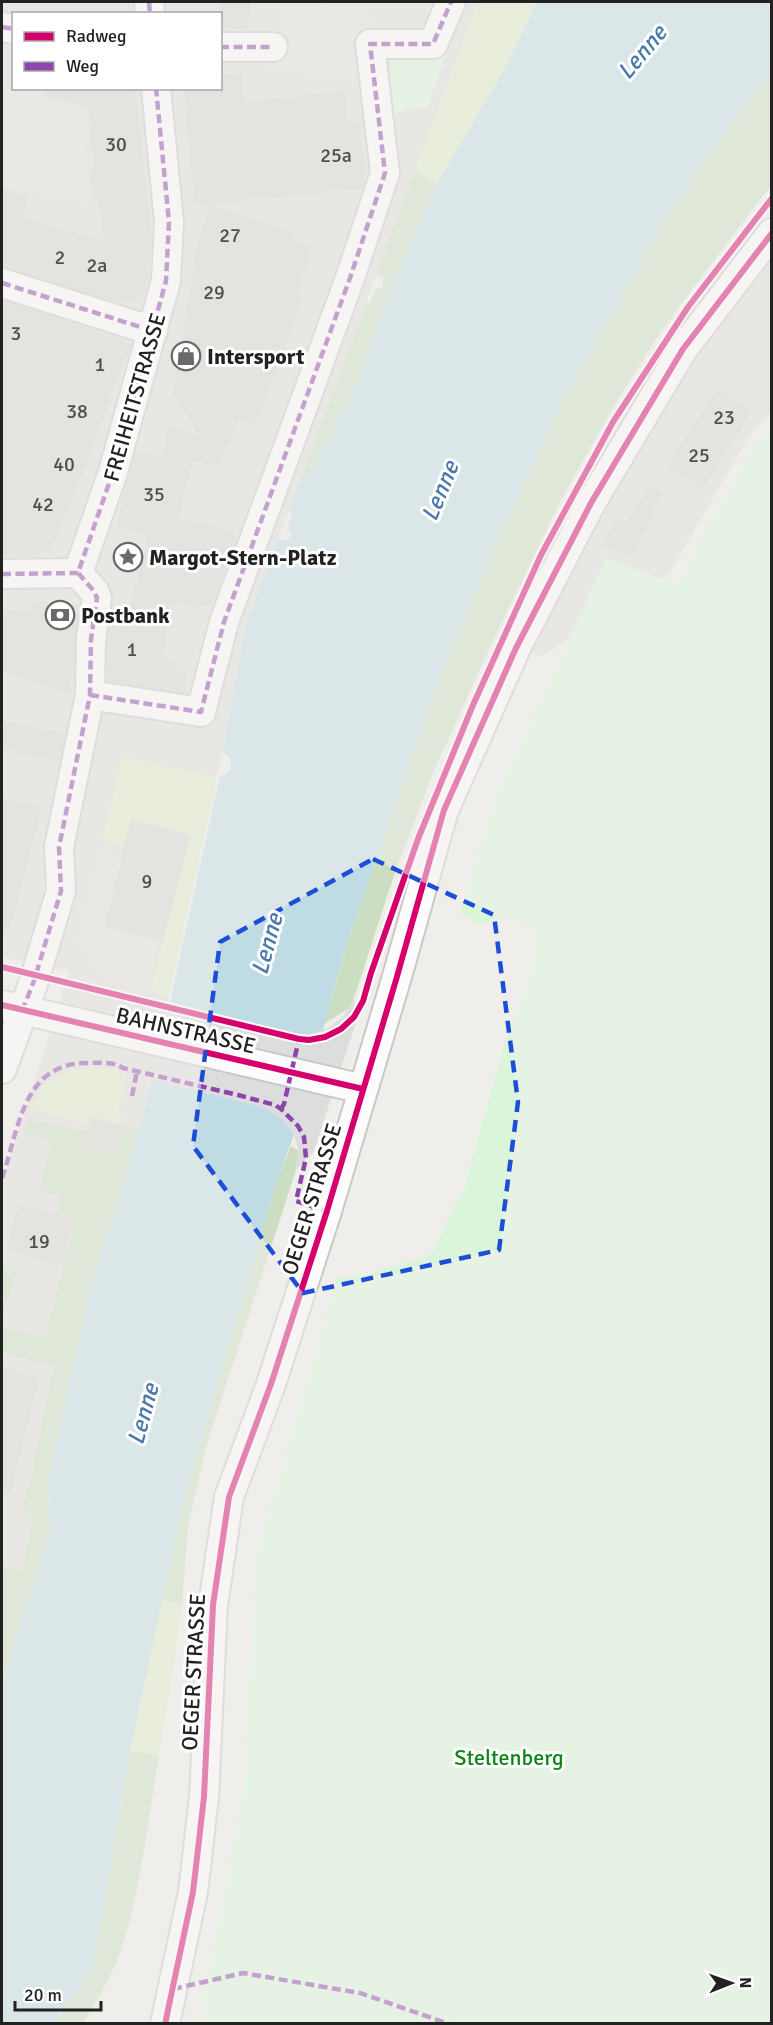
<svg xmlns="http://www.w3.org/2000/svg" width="773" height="2025" font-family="Signika,sans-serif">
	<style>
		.residential { fill: #dfdedc; fill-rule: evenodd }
		.grass { fill: #ddeccb }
		.forest { fill: #cbdec1 }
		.park { fill: #daf5da }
		.parking { fill: #e0dfde }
		.water { fill: #bfdbe3 }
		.pier { fill: #dedddd }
		.building { fill: #d7d4d2 }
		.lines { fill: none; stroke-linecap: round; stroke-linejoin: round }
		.minor-casing { stroke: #c9c8c7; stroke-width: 32 }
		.minor { stroke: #fdfcfc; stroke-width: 28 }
		.quiet { stroke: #8e44ad; stroke-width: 4.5; stroke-dasharray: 9 4.5; stroke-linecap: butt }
		.cycleway-casing { stroke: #fff; stroke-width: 10 }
		.cycleway { stroke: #d6006c; stroke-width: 6 }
		.marked { fill: none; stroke: #1d4ed8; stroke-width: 4.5; stroke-dasharray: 12 8; stroke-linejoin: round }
		.labels { text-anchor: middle; stroke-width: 6; stroke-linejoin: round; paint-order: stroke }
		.number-label { font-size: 20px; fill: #4f4e4e }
		.poi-label { font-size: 22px; font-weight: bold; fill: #222; stroke: #fff; text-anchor: start }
		.street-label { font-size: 22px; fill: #222; stroke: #fff }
		.park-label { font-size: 22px; fill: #0c8416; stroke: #fff }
		.water-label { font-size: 24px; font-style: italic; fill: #4a7aab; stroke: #fff }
	</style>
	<rect width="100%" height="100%" fill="#f0eeeb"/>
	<g class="residential">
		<path d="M 2,2 L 478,2 L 246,625 L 217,777 L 139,1129 L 119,1199 L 2,1684 L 2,1185 L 69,971 L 2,957 ZM 14,14 L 220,14 L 220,88 L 14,88 Z"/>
		<polygon points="771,233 771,412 750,435 669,574 542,656 516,648 591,503"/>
	</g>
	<g class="grass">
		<polygon points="478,2 537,2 506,66 437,184 415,170"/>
		<polygon points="122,757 217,777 168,997 150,992 191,835 131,818 123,847 102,840"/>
		<path d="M 100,1068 L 114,1069 L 127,1074 L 118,1114 L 126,1116 L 124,1125 L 89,1125 L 31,1109 C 42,1074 67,1069 100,1068 Z"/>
		<polygon points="162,1599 182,1605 176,1653 159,1756 130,1751"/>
	</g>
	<g class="forest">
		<polygon points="771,70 771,185 681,304 654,342 609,414 561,500 491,645 433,773 395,872 354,998 349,1008 324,1024 356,914 364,896 433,694 495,546 562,402 671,208"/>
		<polygon points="415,170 437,184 390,290 357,383 311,476 302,475 366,303 370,303 376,288 381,288 383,285 383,277 376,274"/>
		<polygon points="27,1121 57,1125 87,1132 84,1146 116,1155 124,1125 139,1129 119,1199 91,1285 48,1482 50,1532 2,1684 2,1574 4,1566 22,1571 34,1515 22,1511 30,1480 54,1366 2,1352 2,1327 45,1338 75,1221 56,1215 62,1196 39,1191 51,1142 24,1133"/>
		<polygon points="291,1146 298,1150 296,1170 206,1447 188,1527 182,1605 162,1599 184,1498 276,1183"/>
		<polygon points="2,1266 16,1272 2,1317"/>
		<path d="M 130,1751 L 159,1756 C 148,1819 141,1890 121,1950 C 112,1976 97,2000 83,2023 L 51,2024 L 81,1989 L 93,1968 Z"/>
	</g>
	<g class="park">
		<polygon points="390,48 446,54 427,109 409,107 391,117"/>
		<polygon points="771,429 771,2023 200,2023 243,1794 257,1553 337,1279 366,1275 431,1255 465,1186 504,1045 534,963 534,931 513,917 478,925 460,912 494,802 530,725 606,558 677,585 748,456"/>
	</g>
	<g class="parking">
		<polygon points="281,2 298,2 376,15 373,79 269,72"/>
		<polygon points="3,82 13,84 14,88 36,89 81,98 91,205 2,187 2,91"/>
		<polygon points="100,849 120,855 103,927 160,942 145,991 103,981 76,941"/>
	</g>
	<path class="water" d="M 537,2 L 771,2 L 771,70 L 671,208 L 562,402 L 495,546 L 433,694 L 364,896 C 353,920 347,946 339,971 C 319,1041 304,1115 276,1183 L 184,1498 L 130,1751 L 93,1968 L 81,1989 L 51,2023 L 2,2024 L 2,1684 L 50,1532 L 48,1482 L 91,1285 L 119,1199 L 139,1129 L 170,1002 L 220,776 L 230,771 L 231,767 L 230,758 L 222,752 L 246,625 L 278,539 L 287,540 L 292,535 L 288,528 L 292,512 L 289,510 L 302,475 L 311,475 L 357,383 L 390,290 L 437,184 L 506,66 Z"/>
	<polygon class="pier" points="354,998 355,1025 314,1151 296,1170 298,1150 296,1140 289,1127 275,1114 261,1107 144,1078 163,1000 300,1034 311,1034 328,1028 344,1016"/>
	<g class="building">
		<polygon points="220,2 251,2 247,30 220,27"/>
		<polygon points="242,73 244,102 345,91 348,123 360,122 366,178 363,188 194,205 184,88 220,88 220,76"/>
		<polygon points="46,88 135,88 152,239 150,265 145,296 133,303 109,300 2,267 2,187 28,197 22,218 103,241 99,199 93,193 90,170 94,169 88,108 45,96"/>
		<polygon points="210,206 293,232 291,240 313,248 297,296 303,298 289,339 255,426 240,418 219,467 193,460 178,518 235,531 234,537 237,538 212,606 199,604 197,608 175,601 173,606 169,605 163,659 178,661 177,670 187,671 185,693 107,681 107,640 112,612 128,613 148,536 116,527 135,453 163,457 168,426 199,435 173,394 197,247"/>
		<polygon points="2,300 61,319 131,345 80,480 52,548 28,557 2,556"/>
		<polygon points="717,389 752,411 703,489 667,466"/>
		<polygon points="649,486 663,493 633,557 602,546 616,518 626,523"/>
		<polygon points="33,602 79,604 75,639 74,680 72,680 70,694 2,672 2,611 32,612"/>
		<polygon points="2,721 65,734 60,761 2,749"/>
		<polygon points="2,797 42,807 9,932 2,931"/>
		<polygon points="131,820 190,836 163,941 105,927"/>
		<polygon points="91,1117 124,1125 117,1155 83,1146"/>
		<polygon points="19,1204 75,1220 62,1266 6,1250"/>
		<polygon points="2,1366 39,1379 10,1495 2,1494"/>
	</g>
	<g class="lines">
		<g class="minor-casing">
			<g id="minor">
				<polyline points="149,2 150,14"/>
				<polyline points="2,27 14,29"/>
				<polyline points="220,47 273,47"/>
				<polyline points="2,283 153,331"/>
				<polyline points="2,574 78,573"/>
				<polyline points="90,695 201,712 224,622 350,278 385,173 370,44 433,44 451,2"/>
				<polyline points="2,1005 363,1089"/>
				<polyline points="2,1069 34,981 61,891 59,847 90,695 91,639 97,598 94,591 78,573 113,472 166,281 169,222 156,88"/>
				<polyline points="165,2024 193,1892 204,1797 213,1605 229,1497 271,1384 327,1211 396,980 444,810 516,648 591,503 683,349 772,233"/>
			</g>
		</g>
		<use href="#minor" class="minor"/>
		<g class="quiet">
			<polyline points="149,2 150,14"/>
			<polyline points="2,27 14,29"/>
			<polyline points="220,47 273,47"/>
			<polyline points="2,283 153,331"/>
			<polyline points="2,574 78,573"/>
			<polyline points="90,695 201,712 224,622 350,278 385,173 370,44 433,44 451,2"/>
			<polyline points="22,1011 34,981 61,891 59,847 90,695 91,639 97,598 94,591 78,573 113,472 166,281 169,222 156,88"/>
			<polyline points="132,1096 137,1071"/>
			<polyline points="281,1109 284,1104 299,1039"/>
			<path d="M 2,1178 C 19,1130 22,1063 87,1063 C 99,1063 112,1061 123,1068 L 238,1095 L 275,1105 L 281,1109 L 298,1126 L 304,1137 L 306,1158 L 296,1201 L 327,1211"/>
			<polyline points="173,1989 243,1973 360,1993 449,2024"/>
		</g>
		<g class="cycleway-casing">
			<g id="cycleway">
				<polyline points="2,967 299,1039 309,1040 325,1037 341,1029 354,1017 363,1001 371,973 418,839 473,705 541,555 613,422 688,307 772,198"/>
				<polyline points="2,1005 363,1089"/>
				<polyline points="165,2024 193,1892 204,1797 213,1605 229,1497 271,1384 327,1211 396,980 444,810 516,648 591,503 683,349 772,233"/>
			</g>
		</g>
		<use href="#cycleway" class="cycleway"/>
	</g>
	<path d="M0 0H773V2025H0ZM 373,859 L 494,915 L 518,1102 L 499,1250 L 303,1293 L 193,1146 L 220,942 Z" fill="#f0eeeb" fill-opacity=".55" fill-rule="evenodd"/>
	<path class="marked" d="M 373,859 L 494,915 L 518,1102 L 499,1250 L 303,1293 L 193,1146 L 220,942 Z"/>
	<defs>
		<g id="shop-ring" transform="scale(1.5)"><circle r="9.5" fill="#fff" stroke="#6a6968" stroke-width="1.5"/><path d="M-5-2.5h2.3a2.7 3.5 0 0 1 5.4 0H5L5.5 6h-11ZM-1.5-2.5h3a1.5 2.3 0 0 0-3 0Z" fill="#6a6968"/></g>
		<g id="sight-ring" transform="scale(1.5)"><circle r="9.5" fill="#fff" stroke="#6a6968" stroke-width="1.5"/><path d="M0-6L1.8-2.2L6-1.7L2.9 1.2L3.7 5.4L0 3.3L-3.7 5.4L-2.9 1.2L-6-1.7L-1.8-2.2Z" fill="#6a6968"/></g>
		<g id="bank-ring" transform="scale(1.5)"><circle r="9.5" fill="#fff" stroke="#6a6968" stroke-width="1.5"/><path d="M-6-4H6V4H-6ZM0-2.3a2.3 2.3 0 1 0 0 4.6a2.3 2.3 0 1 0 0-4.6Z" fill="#6a6968"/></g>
	</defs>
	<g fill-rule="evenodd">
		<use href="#shop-ring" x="186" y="356"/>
		<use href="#sight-ring" x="128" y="557"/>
		<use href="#bank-ring" x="60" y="615"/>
	</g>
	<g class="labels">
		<g class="number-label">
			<text x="116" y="151">30</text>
			<text x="336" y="162">25a</text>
			<text x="230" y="242">27</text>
			<text x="60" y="264">2</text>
			<text x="97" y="272">2a</text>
			<text x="214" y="299">29</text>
			<text x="16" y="340">3</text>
			<text x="100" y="371">1</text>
			<text x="77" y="418">38</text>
			<text x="724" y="424">23</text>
			<text x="699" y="462">25</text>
			<text x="64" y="471">40</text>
			<text x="154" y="501">35</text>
			<text x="43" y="511">42</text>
			<text x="132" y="656">1</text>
			<text x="147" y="888">9</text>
			<text x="39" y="1248">19</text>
		</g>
		<g class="poi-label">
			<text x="207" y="364">Intersport</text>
			<text x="149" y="565">Margot-Stern-Platz</text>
			<text x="81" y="623">Postbank</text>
		</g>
		<g class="street-label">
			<text transform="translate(134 397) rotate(-74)" y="8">FREIHEITSTRASSE</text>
			<text transform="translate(186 1030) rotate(13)" y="8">BAHNSTRASSE</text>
			<text transform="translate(311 1199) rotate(-73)" y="8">OEGER STRASSE</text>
			<text transform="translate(193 1672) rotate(-87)" y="8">OEGER STRASSE</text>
		</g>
		<g class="park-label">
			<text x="509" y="1765">Steltenberg</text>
		</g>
		<g class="water-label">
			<text transform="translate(642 52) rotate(-50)" y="8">Lenne</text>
			<text transform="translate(440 491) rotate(-68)" y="8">Lenne</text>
			<text transform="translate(267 944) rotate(-75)" y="8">Lenne</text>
			<text transform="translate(143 1414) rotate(-75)" y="8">Lenne</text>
		</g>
	</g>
	<rect width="773" height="2025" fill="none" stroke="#222222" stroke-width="6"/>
	<rect x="12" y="12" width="210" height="78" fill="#ffffff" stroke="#a7a7a7" stroke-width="1.5"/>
	<rect x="24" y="32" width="30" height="9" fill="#d6006c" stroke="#a7a7a7" stroke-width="1.5"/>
	<text x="66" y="42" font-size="18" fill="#222222">Radweg</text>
	<rect x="24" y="62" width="30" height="9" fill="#8e44ad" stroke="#a7a7a7" stroke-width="1.5"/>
	<text x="66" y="72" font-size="18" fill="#222222">Weg</text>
	<g transform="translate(731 1983) rotate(89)" stroke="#ffffff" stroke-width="4.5" paint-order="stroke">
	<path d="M0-4.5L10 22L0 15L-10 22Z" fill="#222222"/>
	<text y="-9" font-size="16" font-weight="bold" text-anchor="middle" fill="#222222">N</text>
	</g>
	<path d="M15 2001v9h86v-9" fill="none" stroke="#222222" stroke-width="3"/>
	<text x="24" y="2001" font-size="18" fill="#222222" stroke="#ffffff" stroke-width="4.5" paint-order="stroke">20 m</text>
</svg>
